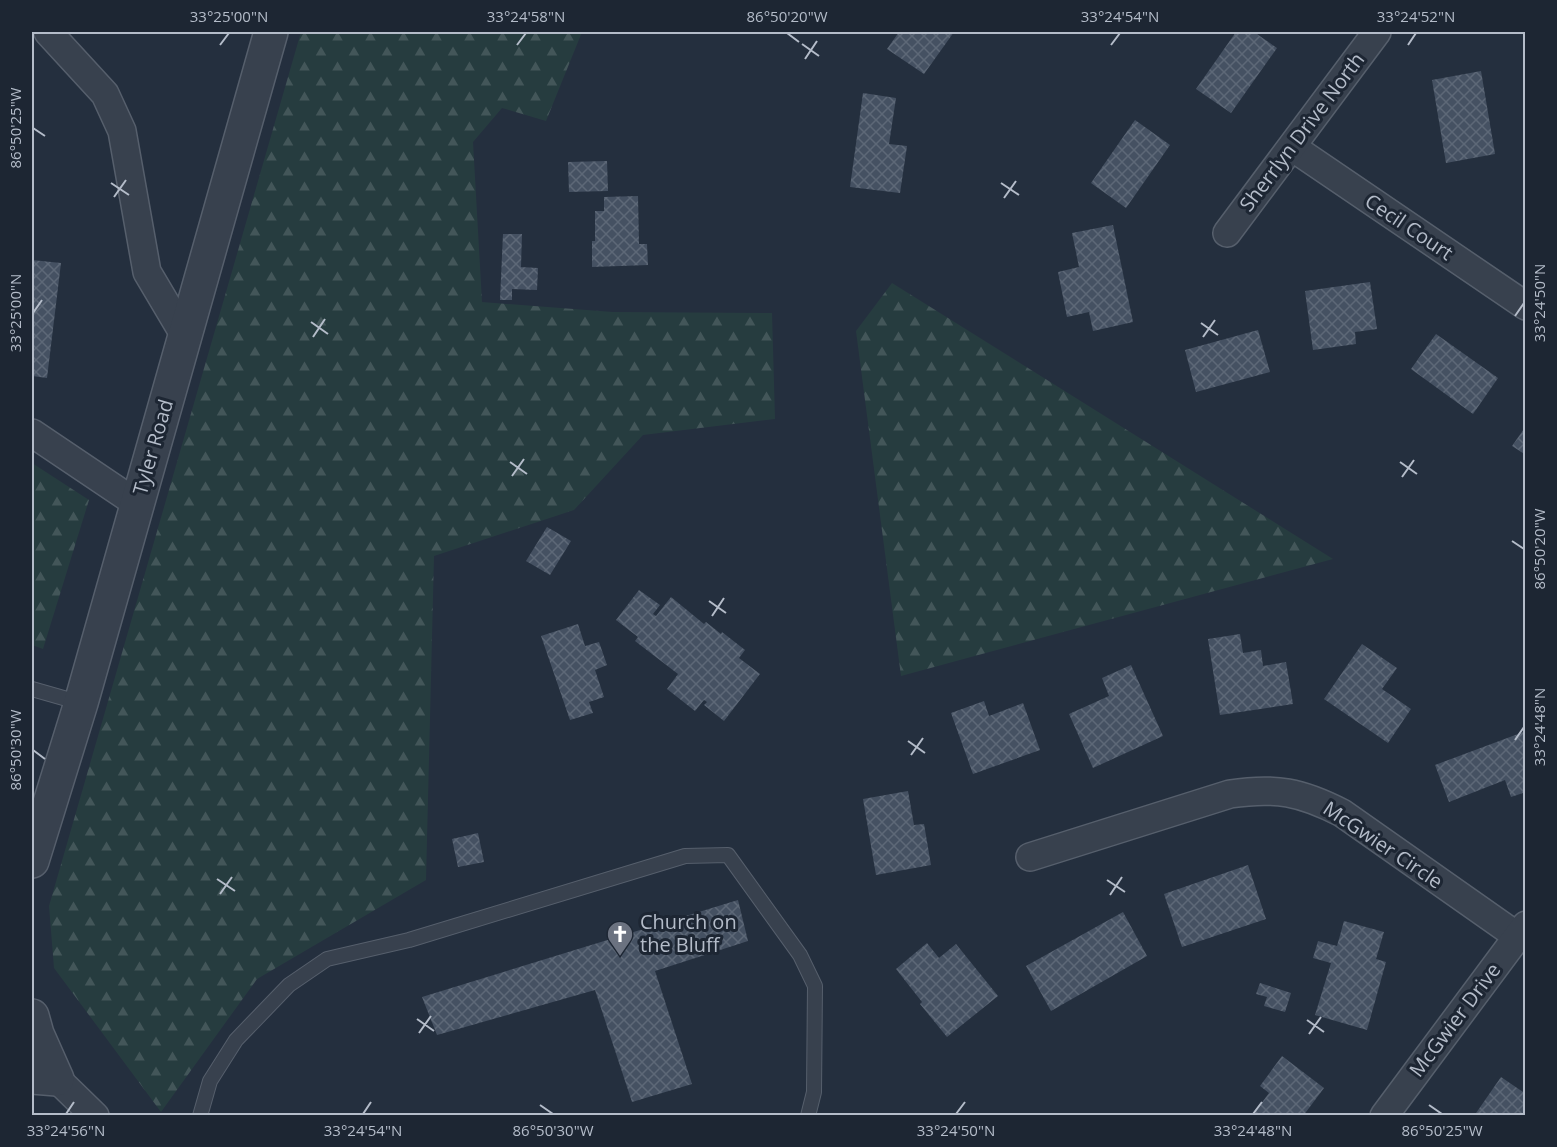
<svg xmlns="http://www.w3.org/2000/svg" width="1557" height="1147" font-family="'Open Sans',sans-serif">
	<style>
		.forest { fill: url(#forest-firs) }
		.building { fill: url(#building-cross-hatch) }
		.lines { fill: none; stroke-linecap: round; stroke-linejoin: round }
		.service-casing { stroke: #565f6c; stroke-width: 16 }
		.minor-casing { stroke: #565f6c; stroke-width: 30 }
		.tertiary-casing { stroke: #565f6c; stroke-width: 36 }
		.service { stroke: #38414e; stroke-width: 14 }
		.minor { stroke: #38414e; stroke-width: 27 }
		.tertiary { stroke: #38414e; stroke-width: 33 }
		.ticks { fill: none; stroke: #b4bcc9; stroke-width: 2 }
		.labels { text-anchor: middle; stroke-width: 6; stroke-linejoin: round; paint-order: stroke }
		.street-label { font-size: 20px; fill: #b4bcc9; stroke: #1d2633 }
		.poi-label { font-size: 20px; fill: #b4bcc9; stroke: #1d2633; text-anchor: start }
		.neatline { fill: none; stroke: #b4bcc9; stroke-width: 2 }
		.ticks-label { font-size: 15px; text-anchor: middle; fill: #b4bcc9 }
	</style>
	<defs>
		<pattern id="forest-firs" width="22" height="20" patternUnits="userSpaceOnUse" patternTransform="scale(1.5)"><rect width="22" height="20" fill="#263c3f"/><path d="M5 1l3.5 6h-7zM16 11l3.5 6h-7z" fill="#435659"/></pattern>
		<pattern id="building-cross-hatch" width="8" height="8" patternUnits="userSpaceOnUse" patternTransform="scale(1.5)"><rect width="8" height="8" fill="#455162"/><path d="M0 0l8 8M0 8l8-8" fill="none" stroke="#5d6877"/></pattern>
	</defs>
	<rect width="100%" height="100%" fill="#242f3e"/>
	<g class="forest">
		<polygon points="301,32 582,32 546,121 502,108 473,142 482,302 613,312 772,313 775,419 643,435 574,510 434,556 426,880 257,979 161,1112 54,968 49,906"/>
		<polygon points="892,283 1333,559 901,676 856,331"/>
		<polygon points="32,463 89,500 43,649 32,645"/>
	</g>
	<g class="building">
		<polygon points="899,32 954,32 924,74 887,49"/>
		<polygon points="1236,32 1254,32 1277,48 1231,113 1196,89"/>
		<polygon points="1481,71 1495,154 1446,163 1432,80"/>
		<polygon points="863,93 896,98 889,144 907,146 900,193 850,187"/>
		<polygon points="1135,120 1170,145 1126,208 1091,183"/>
		<polygon points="607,161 608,191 569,192 568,162"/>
		<polygon points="638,196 639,244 647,244 648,265 592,267 592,241 595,241 595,211 604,211 604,197"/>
		<polygon points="1113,225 1133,322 1093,331 1089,312 1067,317 1058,272 1079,267 1072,233"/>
		<polygon points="503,234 522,234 521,267 538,268 537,290 512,289 512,300 500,300"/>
		<polygon points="32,260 61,263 47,378 32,376"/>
		<polygon points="1370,282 1377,329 1355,332 1356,344 1313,350 1305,291"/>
		<polygon points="1258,330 1270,372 1196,392 1185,350"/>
		<polygon points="1436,334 1498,378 1473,414 1411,369"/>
		<polygon points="1526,426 1526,455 1512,446"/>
		<polygon points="547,527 571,541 550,575 526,561"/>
		<polygon points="639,590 660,605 653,614 656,616 671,597 704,624 706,622 721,634 722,632 745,650 739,658 760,674 724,721 704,705 707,702 704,700 695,711 667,689 678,674 635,641 638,637 616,620"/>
		<polygon points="578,624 585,646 599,642 607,665 595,670 604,697 589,702 593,713 570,720 541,636"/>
		<polygon points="1240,634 1243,653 1261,650 1263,666 1286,662 1293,704 1220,715 1208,639"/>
		<polygon points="1362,644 1397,668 1382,689 1411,709 1388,743 1324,699"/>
		<polygon points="1131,665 1163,736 1093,768 1069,714 1109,696 1102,678"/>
		<polygon points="984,701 989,716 1023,703 1040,750 973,774 951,713"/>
		<polygon points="1526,731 1526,792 1511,797 1505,780 1449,802 1435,765"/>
		<polygon points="908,791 914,825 924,824 931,865 876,875 863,799"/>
		<polygon points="478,833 484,862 458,867 452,839"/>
		<polygon points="1248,865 1266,919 1182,947 1164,894"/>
		<polygon points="738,900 748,941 655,971 692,1084 632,1102 595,990 437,1035 422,997"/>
		<polygon points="1123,912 1147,956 1051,1011 1026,966"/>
		<polygon points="1344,921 1384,932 1376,959 1386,962 1367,1030 1315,1015 1331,963 1313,958 1318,941 1337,946"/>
		<polygon points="927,943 939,958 956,944 998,996 947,1037 920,1004 922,1002 896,969"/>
		<polygon points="1260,983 1291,993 1285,1012 1264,1006 1267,997 1256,994"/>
		<polygon points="1282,1056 1324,1088 1303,1116 1297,1113 1295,1116 1252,1116 1269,1093 1260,1086"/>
		<polygon points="1501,1077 1526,1094 1526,1116 1474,1116"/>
	</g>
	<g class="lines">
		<g class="service-casing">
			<g id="service">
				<polyline points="32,689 81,703"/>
				<polyline points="200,1116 210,1081 236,1040 289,985 327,959 409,940 685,856 728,855 800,955 815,986 814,1092 808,1116"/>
			</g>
		</g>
		<g class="minor-casing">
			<g id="minor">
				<polyline points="48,32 105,94 122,131 147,272 185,336"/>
				<polyline points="1292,147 1526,306"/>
				<polyline points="1227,233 1377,32"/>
				<polyline points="32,433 136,503"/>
				<path d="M 1030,857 L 1230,794 C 1276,787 1301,792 1342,813 L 1517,936"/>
				<polyline points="41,1065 57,1079 95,1116"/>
				<polyline points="1384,1116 1526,925"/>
			</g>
		</g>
		<g class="tertiary-casing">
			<g id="tertiary">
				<polyline points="32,861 81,703 271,32"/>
				<polyline points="32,1016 37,1034 57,1079 32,1077"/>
			</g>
		</g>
		<use href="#service" class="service"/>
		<use href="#minor" class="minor"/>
		<use href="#tertiary" class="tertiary"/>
	</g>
	<path class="ticks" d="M 787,33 L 799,42M 802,44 L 819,56M 220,45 L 229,33M 517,45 L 526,33M 1111,45 L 1120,33M 1408,45 L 1416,33M 805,59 L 817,41M 33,128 L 45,136M 111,183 L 129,195M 1001,183 L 1019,195M 114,197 L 126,180M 1004,198 L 1016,181M 33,313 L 42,300M 1515,316 L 1524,303M 311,322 L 328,334M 1201,323 L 1218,335M 313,337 L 325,319M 1203,337 L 1215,320M 510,462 L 527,474M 1400,462 L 1417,474M 512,476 L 524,459M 1402,477 L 1414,460M 1512,541 L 1524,549M 709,601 L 726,613M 712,616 L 724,598M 1515,740 L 1524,727M 908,741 L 925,753M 33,750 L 45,759M 911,755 L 923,738M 217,879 L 235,891M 1107,880 L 1125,892M 220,894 L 232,877M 1110,895 L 1122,877M 417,1019 L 434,1031M 1307,1020 L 1324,1032M 419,1033 L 431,1016M 1309,1034 L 1321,1017M 540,1105 L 553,1114M 1429,1105 L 1442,1114M 66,1114 L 74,1102M 363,1114 L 371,1102M 956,1114 L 965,1102M 1253,1114 L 1262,1102"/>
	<defs>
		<g id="church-pin" transform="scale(1.35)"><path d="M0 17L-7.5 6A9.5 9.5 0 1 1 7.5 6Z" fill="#6b7280" stroke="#1d2633"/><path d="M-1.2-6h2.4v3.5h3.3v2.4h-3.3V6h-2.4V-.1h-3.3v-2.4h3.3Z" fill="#fff"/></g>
	</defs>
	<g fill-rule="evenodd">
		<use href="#church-pin" x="620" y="934"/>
	</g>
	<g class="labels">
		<g class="street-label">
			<text transform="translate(1302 132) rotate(-53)" y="7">Sherrlyn Drive North</text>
			<text transform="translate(1409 227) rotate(34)" y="7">Cecil Court</text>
			<text transform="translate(153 447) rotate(-74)" y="7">Tyler Road</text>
			<text transform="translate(1383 845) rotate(34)" y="7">McGwier Circle</text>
			<text transform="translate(1455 1020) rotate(-53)" y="7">McGwier Drive</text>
		</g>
		<g class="poi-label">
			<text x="640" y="929">Church on<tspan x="640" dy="23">the Bluff</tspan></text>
		</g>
	</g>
	<rect width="1557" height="1147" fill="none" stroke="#1d2633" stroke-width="66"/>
	<rect x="33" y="33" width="1491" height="1081" class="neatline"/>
	<g class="ticks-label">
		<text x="229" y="22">33°25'00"N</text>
		<text x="526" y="22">33°24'58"N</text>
		<text x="787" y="22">86°50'20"W</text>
		<text x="1120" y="22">33°24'54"N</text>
		<text x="1416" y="22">33°24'52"N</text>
		<text transform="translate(16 128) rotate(-90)" y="5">86°50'25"W</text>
		<text transform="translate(1540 303) rotate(-90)" y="5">33°24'50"N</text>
		<text transform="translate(16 313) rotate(-90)" y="5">33°25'00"N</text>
		<text transform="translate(1540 549) rotate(-90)" y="5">86°50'20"W</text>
		<text transform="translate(1540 727) rotate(-90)" y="5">33°24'48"N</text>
		<text transform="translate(16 750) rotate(-90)" y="5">86°50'30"W</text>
		<text x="66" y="1136">33°24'56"N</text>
		<text x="363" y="1136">33°24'54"N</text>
		<text x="553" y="1136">86°50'30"W</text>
		<text x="956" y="1136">33°24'50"N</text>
		<text x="1253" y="1136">33°24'48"N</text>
		<text x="1442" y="1136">86°50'25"W</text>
	</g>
</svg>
